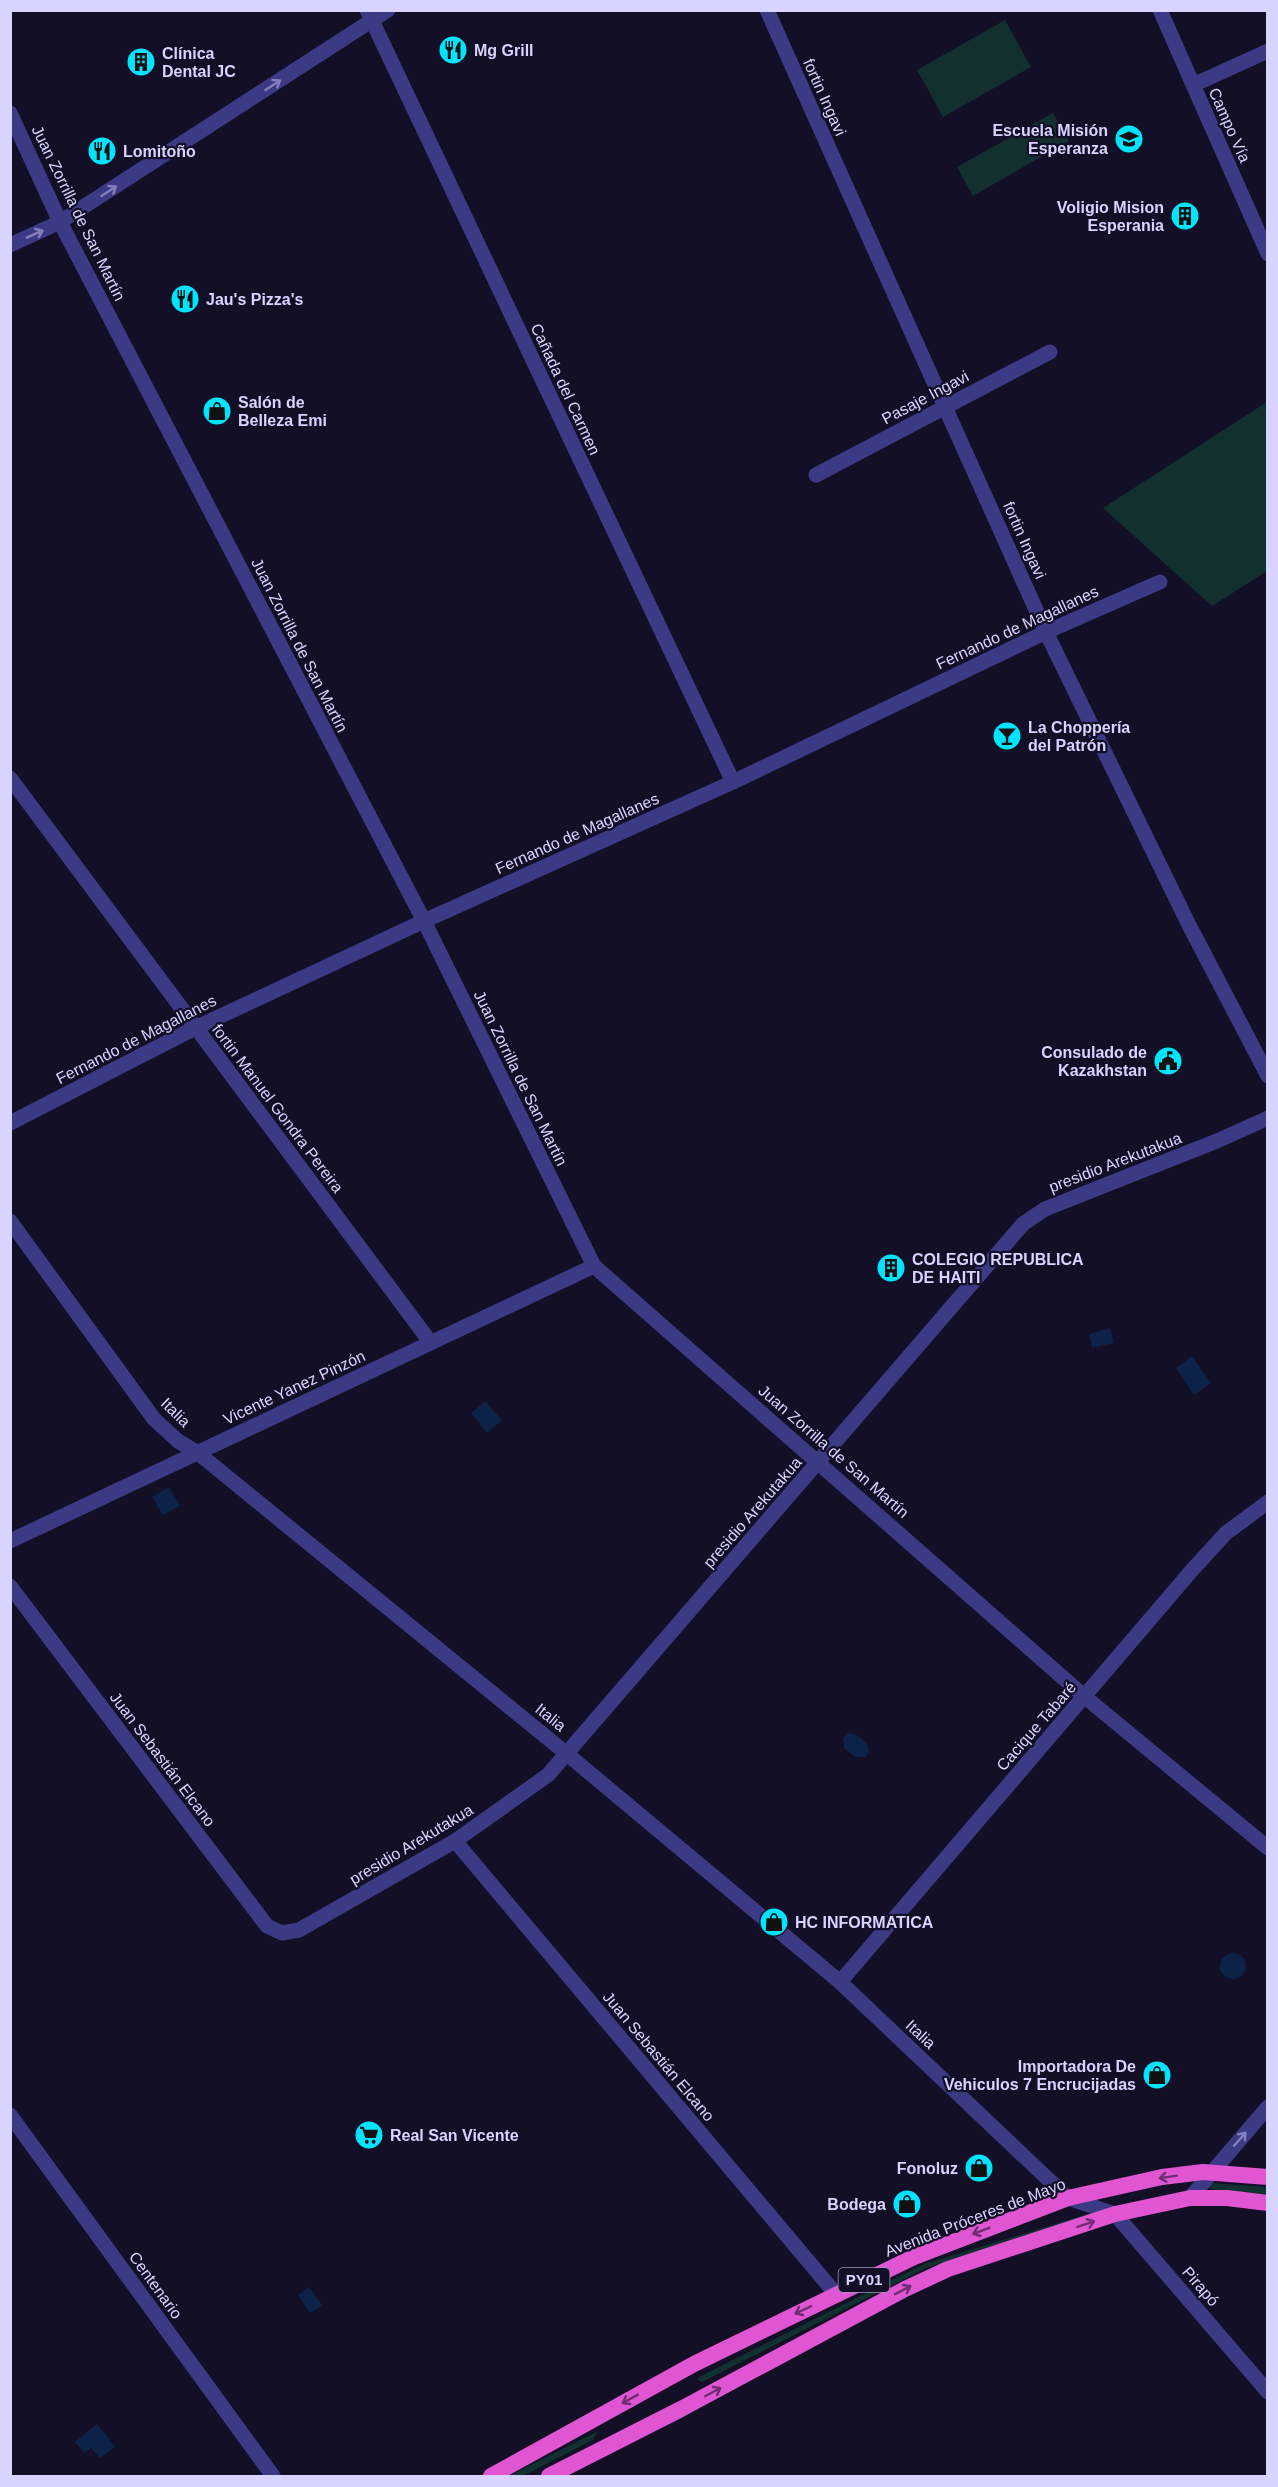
<svg xmlns="http://www.w3.org/2000/svg" width="1278" height="2487" font-family="Helvetica,sans-serif">
	<style>
		.green { fill: #12302f }
		.water { fill: #0c2248 }
		.lines { fill: none; stroke-linecap: round; stroke-linejoin: round }
		.minor { stroke: #3d3a85; stroke-width: 15 }
		.tertiary { stroke: #3d3a85; stroke-width: 15 }
		.trunk { stroke: #e055d1; stroke-width: 16 }
		.oneway { stroke: #837fbc }
		.oneway2 { stroke: #6f2e73 }
		.labels { text-anchor: middle; stroke-width: 4.5; stroke-linejoin: round; paint-order: stroke }
		.shield { fill: #130f26; stroke: #9e99be; stroke-width: 1.5 }
		.shield-label { font-size: 15px; font-weight: bold; fill: #d9d4ff }
		.poi-label { font-size: 16px; font-weight: bold; fill: #d9d4ff; stroke: #130f26; text-anchor: start }
		.street-label { font-size: 16px; fill: #d9d4ff; stroke: #130f26 }
	</style>
	<rect width="100%" height="100%" fill="#130f26"/>
	<g class="green">
		<polygon points="1005,20 1031,67 943,117 917,70"/>
		<polygon points="1053,113 1069,141 973,196 957,167"/>
		<polygon points="1267,402 1267,571 1212,606 1103,508"/>
		<polygon points="1211,2183 1267,2187 1267,2195 1211,2189 1208,2187"/>
		<polygon points="1091,2213 1093,2217 926,2268 702,2382 697,2380 699,2377 924,2264"/>
		<polygon points="598,2431 593,2440 523,2476 509,2476"/>
	</g>
	<g class="water">
		<polygon points="1110,1328 1114,1343 1092,1348 1089,1334"/>
		<polygon points="1192,1356 1211,1383 1194,1395 1176,1368"/>
		<polygon points="485,1401 502,1420 487,1433 471,1413"/>
		<polygon points="169,1487 180,1506 163,1515 152,1497"/>
		<path d="M 849,1733 C 860,1735 868,1741 869,1752 L 866,1757 L 855,1757 L 844,1748 L 843,1738 Z"/>
		<circle cx="1233" cy="1966" r="13"/>
		<polygon points="309,2287 322,2305 310,2313 298,2295"/>
		<polygon points="97,2424 115,2447 100,2458 91,2448 84,2453 75,2442"/>
	</g>
	<g class="lines">
		<g class="minor">
			<polyline points="367,10 733,782"/>
			<polyline points="767,10 1046,632 1189,925 1268,1076"/>
			<polyline points="1193,85 1268,51"/>
			<polyline points="816,475 1050,352"/>
			<polyline points="10,778 431,1343"/>
			<polyline points="10,1123 195,1028 424,921 733,782 1046,632 1160,582"/>
			<polyline points="10,1221 154,1419 178,1441 198,1453 567,1754 840,1982 1068,2198 1115,2214 1268,2392"/>
			<polyline points="10,1541 594,1266"/>
			<polyline points="10,1586 267,1926 282,1933 299,1930 455,1841 548,1775 1023,1224 1045,1209 1217,1141 1268,1118"/>
			<polyline points="455,1841 835,2293"/>
			<polyline points="840,1982 1193,1569 1226,1533 1268,1502"/>
			<polyline points="10,2115 273,2476"/>
		</g>
		<g class="tertiary">
			<polyline points="1160,10 1268,254"/>
			<polyline points="10,113 60,222 424,921 594,1266 1085,1697 1268,1848"/>
			<polyline points="10,245 60,222 388,10"/>
			<polyline points="1190,2198 1268,2107"/>
		</g>
		<g class="trunk">
			<polyline points="491,2476 694,2364 914,2257 1068,2198 1162,2177 1203,2172 1268,2177"/>
			<polyline points="549,2476 681,2409 905,2289 948,2269 1115,2214 1190,2198 1227,2198 1268,2203"/>
		</g>
	</g>
	<defs><path id="oneway-shaft" d="M-6 0H5M1.5-3L5.5 0L1.5 3" fill="none" stroke-width="1.6" stroke-linecap="round" stroke-linejoin="round" transform="scale(1.5)"/></defs>
	<g class="oneway">
		<use href="#oneway-shaft" transform="translate(273 85) rotate(-33)"/>
		<use href="#oneway-shaft" transform="translate(109 191) rotate(-33)"/>
		<use href="#oneway-shaft" transform="translate(35 234) rotate(-24)"/>
		<use href="#oneway-shaft" transform="translate(1240 2139) rotate(-49)"/>
	</g>
	<g class="oneway2">
		<use href="#oneway-shaft" transform="translate(1168 2177) rotate(171)"/>
		<use href="#oneway-shaft" transform="translate(1086 2224) rotate(-18)"/>
		<use href="#oneway-shaft" transform="translate(981 2231) rotate(159)"/>
		<use href="#oneway-shaft" transform="translate(903 2290) rotate(-27)"/>
		<use href="#oneway-shaft" transform="translate(803 2310) rotate(154)"/>
		<use href="#oneway-shaft" transform="translate(713 2392) rotate(-28)"/>
		<use href="#oneway-shaft" transform="translate(630 2399) rotate(151)"/>
	</g>
	<defs>
		<g id="restaurant-disc" transform="scale(1.5)"><circle r="9.5" fill="#00e5ff" stroke="#130f26"/><path d="M-5-6h1v4h1v-4h1v4h1v-4h1v5L-1.5 .5V6h-2V.5L-5-1ZM5-6V6H3V1.5H1.5Q1.5-4 5-6Z" fill="#111"/></g>
		<g id="building-disc" transform="scale(1.5)"><circle r="9.5" fill="#00e5ff" stroke="#130f26"/><path d="M-4-6H4V6H1V3H-1V6H-4ZM-2.5-4.3h1.7v1.8h-1.7ZM.8-4.3h1.7v1.8H.8ZM-2.5-1h1.7V.8h-1.7ZM.8-1h1.7V.8H.8Z" fill="#111"/></g>
		<g id="school-disc" transform="scale(1.5)"><circle r="9.5" fill="#00e5ff" stroke="#130f26"/><path d="M0-5L7-2L0 1L-7-2ZM-4 1L0 2.5L4 1V4Q0 6-4 4Z" fill="#111"/></g>
		<g id="shop-disc" transform="scale(1.5)"><circle r="9.5" fill="#00e5ff" stroke="#130f26"/><path d="M-5-2.5h2.3a2.7 3.5 0 0 1 5.4 0H5L5.5 6h-11ZM-1.5-2.5h3a1.5 2.3 0 0 0-3 0Z" fill="#111"/></g>
		<g id="bar-disc" transform="scale(1.5)"><circle r="9.5" fill="#00e5ff" stroke="#130f26"/><path d="M-6-5H6L.8 .8V4.5H3.5V6h-7V4.5H-.8V.8Z" fill="#111"/></g>
		<g id="civic-disc" transform="scale(1.5)"><circle r="9.5" fill="#00e5ff" stroke="#130f26"/><path d="M-.6-6.5H3V-4.5H.6V-3L4-1V1h2V6H-6V1h2V-1L-.6-3ZM-1.2 2.5V6h2.4V2.5Z" fill="#111"/></g>
		<g id="supermarket-disc" transform="scale(1.5)"><circle r="9.5" fill="#00e5ff" stroke="#130f26"/><path d="M-6-5.5h2.5l.6 2H6L4.5 2H-2.5L-4.4-4H-6ZM-1.5 3.2a1.3 1.3 0 1 0 .1 0ZM3 3.2a1.3 1.3 0 1 0 .1 0Z" fill="#111"/></g>
	</defs>
	<g fill-rule="evenodd">
		<use href="#restaurant-disc" x="453" y="50"/>
		<use href="#building-disc" x="141" y="62"/>
		<use href="#school-disc" x="1129" y="139"/>
		<use href="#restaurant-disc" x="102" y="151"/>
		<use href="#building-disc" x="1185" y="216"/>
		<use href="#restaurant-disc" x="185" y="299"/>
		<use href="#shop-disc" x="217" y="411"/>
		<use href="#bar-disc" x="1007" y="736"/>
		<use href="#civic-disc" x="1168" y="1061"/>
		<use href="#building-disc" x="891" y="1268"/>
		<use href="#shop-disc" x="774" y="1922"/>
		<use href="#shop-disc" x="1157" y="2075"/>
		<use href="#supermarket-disc" x="369" y="2135"/>
		<use href="#shop-disc" x="979" y="2168"/>
		<use href="#shop-disc" x="907" y="2204"/>
	</g>
	<g class="labels">
		<rect class="shield" x="838.5" y="2268" width="51" height="24" rx="4.5"/>
		<g class="shield-label">
			<text x="864" y="2285">PY01</text>
		</g>
		<g class="poi-label">
			<text x="474" y="56">Mg Grill</text>
			<text x="162" y="59">Clínica<tspan x="162" dy="18">Dental JC</tspan></text>
			<text x="1108" y="136" text-anchor="end">Escuela Misión<tspan x="1108" dy="18">Esperanza</tspan></text>
			<text x="123" y="157">Lomitoño</text>
			<text x="1164" y="213" text-anchor="end">Voligio Mision<tspan x="1164" dy="18">Esperania</tspan></text>
			<text x="206" y="305">Jau's Pizza's</text>
			<text x="238" y="408">Salón de<tspan x="238" dy="18">Belleza Emi</tspan></text>
			<text x="1028" y="733">La Choppería<tspan x="1028" dy="18">del Patrón</tspan></text>
			<text x="1147" y="1058" text-anchor="end">Consulado de<tspan x="1147" dy="18">Kazakhstan</tspan></text>
			<text x="912" y="1265">COLEGIO REPUBLICA<tspan x="912" dy="18">DE HAITI</tspan></text>
			<text x="795" y="1928">HC INFORMATICA</text>
			<text x="1136" y="2072" text-anchor="end">Importadora De<tspan x="1136" dy="18">Vehiculos 7 Encrucijadas</tspan></text>
			<text x="390" y="2141">Real San Vicente</text>
			<text x="958" y="2174" text-anchor="end">Fonoluz</text>
			<text x="886" y="2210" text-anchor="end">Bodega</text>
		</g>
		<g class="street-label">
			<text transform="translate(825 97) rotate(66)" y="6">fortin Ingavi</text>
			<text transform="translate(1230 125) rotate(66)" y="6">Campo Vía</text>
			<text transform="translate(79 213) rotate(64)" y="6">Juan Zorrilla de San Martín</text>
			<text transform="translate(566 389) rotate(65)" y="6">Cañada del Carmen</text>
			<text transform="translate(925 397) rotate(-28)" y="6">Pasaje Ingavi</text>
			<text transform="translate(1025 540) rotate(66)" y="6">fortin Ingavi</text>
			<text transform="translate(1017 627) rotate(-25)" y="6">Fernando de Magallanes</text>
			<text transform="translate(300 645) rotate(63)" y="6">Juan Zorrilla de San Martín</text>
			<text transform="translate(577 833) rotate(-24)" y="6">Fernando de Magallanes</text>
			<text transform="translate(136 1039) rotate(-27)" y="6">Fernando de Magallanes</text>
			<text transform="translate(521 1078) rotate(64)" y="6">Juan Zorrilla de San Martín</text>
			<text transform="translate(278 1108) rotate(53)" y="6">fortin Manuel Gondra Pereira</text>
			<text transform="translate(1115 1162) rotate(-21)" y="6">presidio Arekutakua</text>
			<text transform="translate(294 1387) rotate(-25)" y="6">Vicente Yanez Pinzón</text>
			<text transform="translate(176 1412) rotate(44)" y="6">Italia</text>
			<text transform="translate(834 1451) rotate(41)" y="6">Juan Zorrilla de San Martín</text>
			<text transform="translate(752 1512) rotate(-49)" y="6">presidio Arekutakua</text>
			<text transform="translate(551 1717) rotate(39)" y="6">Italia</text>
			<text transform="translate(1036 1726) rotate(-49)" y="6">Cacique Tabaré</text>
			<text transform="translate(163 1759) rotate(53)" y="6">Juan Sebastián Elcano</text>
			<text transform="translate(411 1844) rotate(-31)" y="6">presidio Arekutakua</text>
			<text transform="translate(921 2034) rotate(43)" y="6">Italia</text>
			<text transform="translate(659 2056) rotate(50)" y="6">Juan Sebastián Elcano</text>
			<text transform="translate(975 2217) rotate(-21)" y="6">Avenida Próceres de Mayo</text>
			<text transform="translate(156 2285) rotate(54)" y="6">Centenario</text>
			<text transform="translate(1201 2286) rotate(49)" y="6">Pirapó</text>
		</g>
	</g>
	<rect width="1278" height="2487" fill="none" stroke="#d9d4ff" stroke-width="24"/>
</svg>
